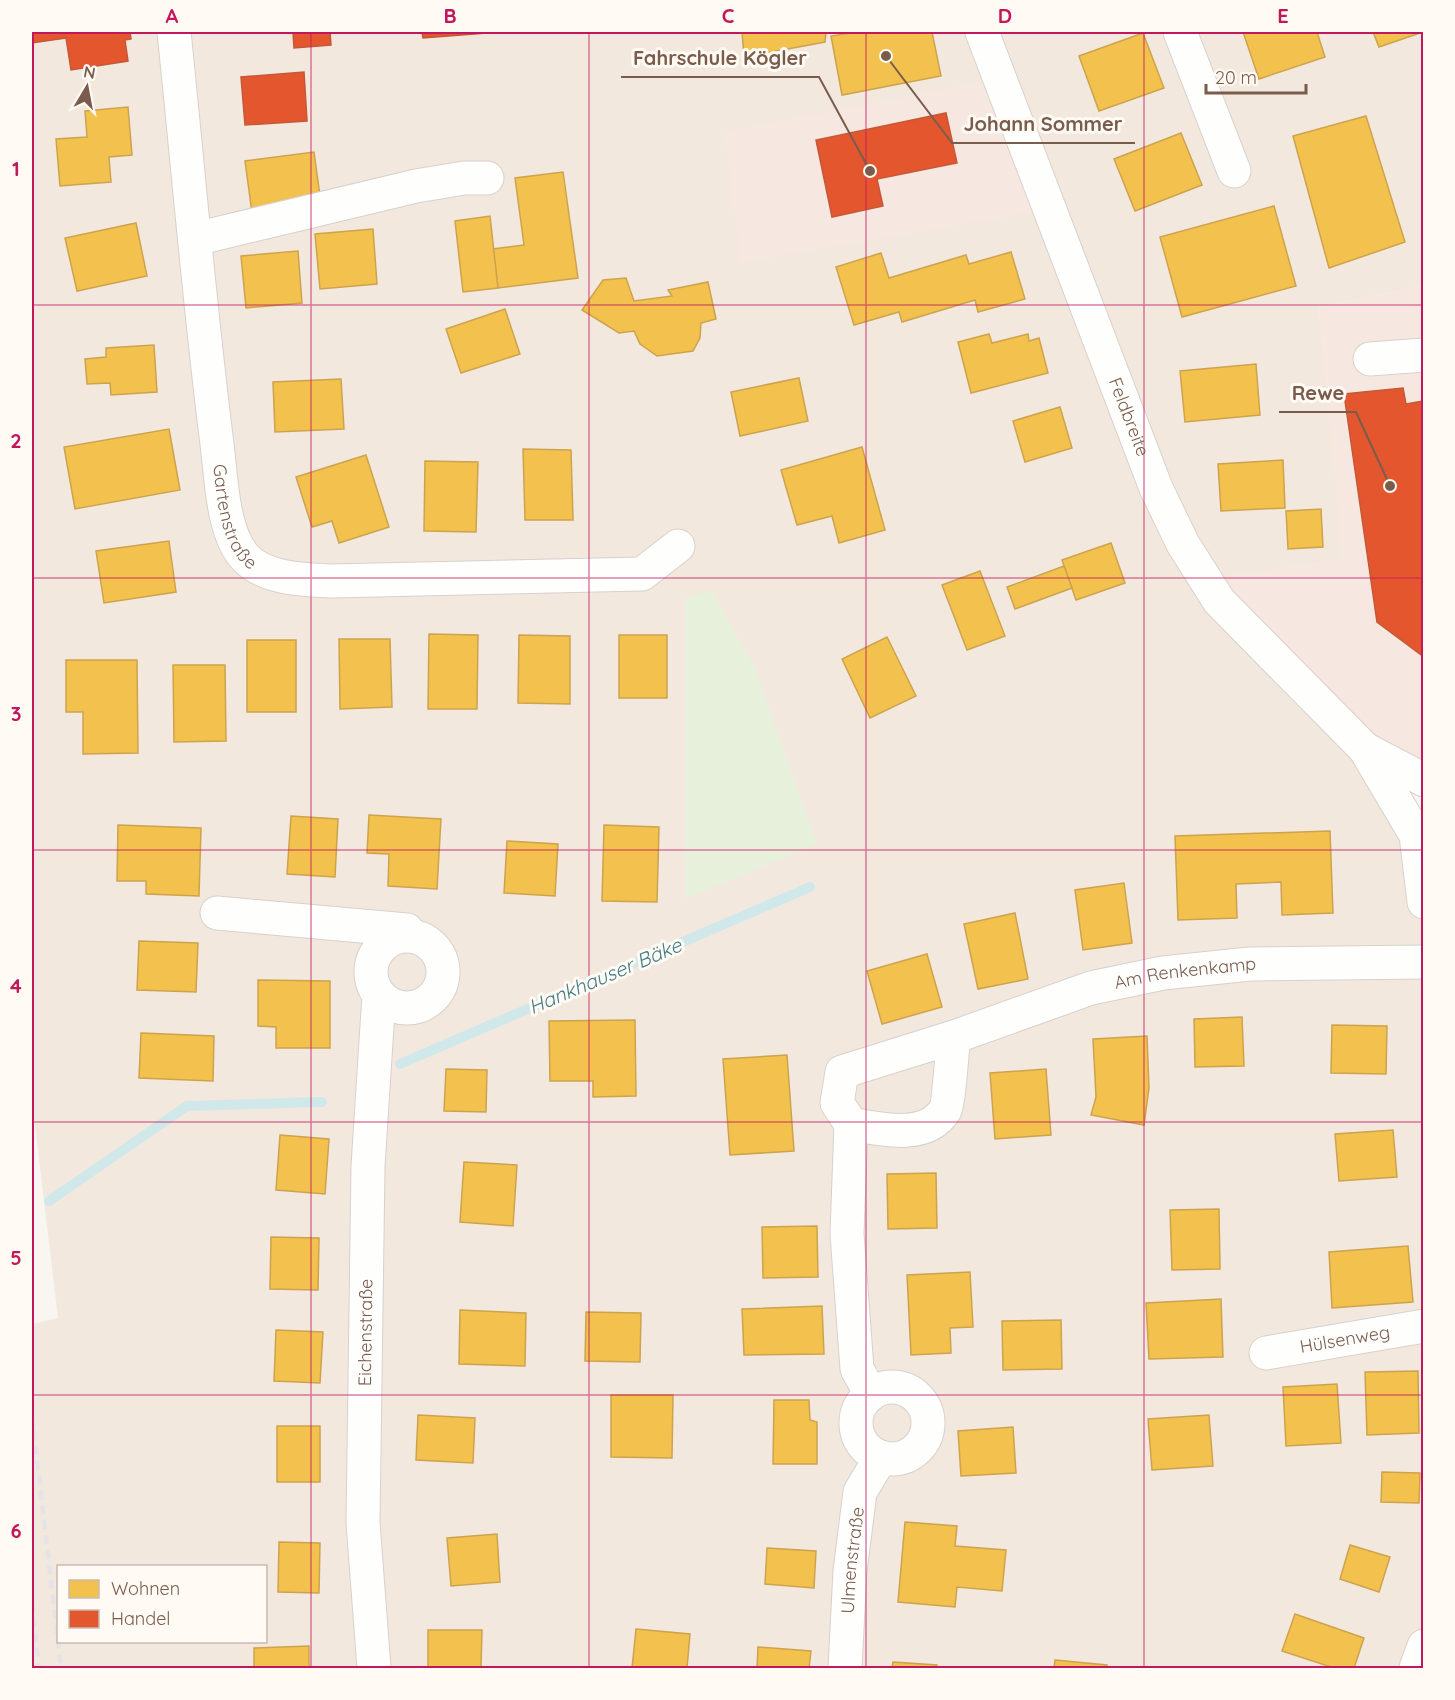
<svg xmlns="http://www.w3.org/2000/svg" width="1455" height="1700" font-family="Quicksand,sans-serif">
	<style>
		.residential { fill: #f2e8de; fill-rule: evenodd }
		.commercial { fill: #f6e8e1 }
		.green { fill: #e7f0db }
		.homes { fill: #f2c14e; stroke: #cea34e; stroke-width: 1.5 }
		.shops { fill: #e4572e; stroke: #c45837; stroke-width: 1.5 }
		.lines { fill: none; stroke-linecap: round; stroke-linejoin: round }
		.stream { stroke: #d0e8ea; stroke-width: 10 }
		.minor-casing { stroke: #d7d1cb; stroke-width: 35 }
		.minor { stroke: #fefefd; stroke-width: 33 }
		.rail { stroke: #e6e3e7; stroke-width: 4.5; stroke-dasharray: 9 6; stroke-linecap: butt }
		.grid { fill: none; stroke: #c2185b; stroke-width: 1.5; stroke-opacity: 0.55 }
		.labels { text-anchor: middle; stroke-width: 6; stroke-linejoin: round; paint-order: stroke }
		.street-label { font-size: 18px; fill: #7a5c4d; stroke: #fffaf3 }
		.water-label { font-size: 20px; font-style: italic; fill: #437c86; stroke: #fffaf3 }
		.leader { fill: none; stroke: #7a5c4d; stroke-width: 2 }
		.callout-dot { fill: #7a5c4d; stroke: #fffaf3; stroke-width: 2 }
		.callout-label { font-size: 20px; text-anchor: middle; font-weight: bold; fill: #7a5c4d; stroke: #fffaf3; stroke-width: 6; stroke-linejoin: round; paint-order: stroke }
		.neatline { fill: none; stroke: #c2185b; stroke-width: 2 }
		.grid-label { font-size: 20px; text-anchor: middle; font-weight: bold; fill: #c2185b }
	</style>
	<rect width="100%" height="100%" fill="#f9f5f0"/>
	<path class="residential" d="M 32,32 L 1423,32 L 1423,286 L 1319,307 L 1344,559 L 1206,580 L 1423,837 L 1423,1668 L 32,1668 L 32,1324 L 58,1318 L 32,1100 ZM 58,1566 L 266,1566 L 266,1642 L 58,1642 Z"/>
	<g class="commercial">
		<polygon points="1000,79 1050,209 741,262 725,132"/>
		<polygon points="1423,286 1423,780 1365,749 1205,580 1343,559 1319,307"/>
	</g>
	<polygon class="green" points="712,591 754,666 817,844 685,899 685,597"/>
	<g class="homes">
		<polygon points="742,32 826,32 825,42 744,57"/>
		<polygon points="856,32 932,32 941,76 842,95 831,36"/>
		<polygon points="1243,32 1317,32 1325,57 1259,79"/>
		<polygon points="1373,32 1423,32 1379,47"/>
		<polygon points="1143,33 1164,88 1099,111 1079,56"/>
		<polygon points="128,107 132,155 109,157 111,182 60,186 56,139 87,137 85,111"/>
		<polygon points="1366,116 1405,242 1329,268 1293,136"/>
		<polygon points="1181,133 1202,185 1135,211 1114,159"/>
		<polygon points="314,152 321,203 252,213 245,161"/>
		<polygon points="563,172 578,278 498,288 493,249 524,245 515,178"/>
		<polygon points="1274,206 1296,286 1182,317 1160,237"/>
		<polygon points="490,216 498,288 463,292 455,221"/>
		<polygon points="136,223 147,276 77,291 65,238"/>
		<polygon points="373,229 377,284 320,289 315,234"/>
		<polygon points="298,251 302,303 246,308 241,256"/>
		<polygon points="1011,252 1025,299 978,312 975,300 902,322 899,312 854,325 836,267 881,253 889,278 966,255 969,264"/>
		<polygon points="626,278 634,301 672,296 668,290 708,282 716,319 701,323 700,338 693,351 657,356 640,344 634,331 619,333 582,310 603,280"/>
		<polygon points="505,309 520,354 461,373 446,329"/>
		<polygon points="989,334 992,343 1028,334 1029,341 1039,338 1048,373 971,393 958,342"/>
		<polygon points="154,345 157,392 111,395 110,383 87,384 85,359 106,357 106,348"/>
		<polygon points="1256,364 1260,415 1185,422 1180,371"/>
		<polygon points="799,378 808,421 740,436 731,392"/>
		<polygon points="341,379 344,429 275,432 273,382"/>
		<polygon points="1060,407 1072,448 1025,462 1013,421"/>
		<polygon points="169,429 180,490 75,509 64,447"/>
		<polygon points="862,447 885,530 839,543 832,516 797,525 781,470"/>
		<polygon points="523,449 571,450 573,520 525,520"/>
		<polygon points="366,455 389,527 339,543 332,521 312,527 296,477"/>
		<polygon points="1283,460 1285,508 1221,511 1218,464"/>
		<polygon points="425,461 478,462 476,532 424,531"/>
		<polygon points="1321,509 1323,547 1288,549 1286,511"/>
		<polygon points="169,541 176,592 104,603 96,551"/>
		<polygon points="1111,543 1125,583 1076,600 1062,560"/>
		<polygon points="1064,566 1072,588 1015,609 1007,587"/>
		<polygon points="980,571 1005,636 967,650 942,585"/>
		<polygon points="429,634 478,635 477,709 428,709"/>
		<polygon points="519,635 570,636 570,704 518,703"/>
		<rect x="619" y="635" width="48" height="63"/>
		<polygon points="887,637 916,696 870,718 842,659"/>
		<polygon points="339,639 390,639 392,707 340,709"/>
		<rect x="247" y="640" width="49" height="72"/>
		<polygon points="66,660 137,660 138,753 83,754 83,712 66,712"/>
		<polygon points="173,665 225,665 226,741 174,742"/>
		<polygon points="369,815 441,819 437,889 388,886 389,854 367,853"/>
		<polygon points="291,816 338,819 335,877 287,874"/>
		<polygon points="118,825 201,828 199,896 146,894 146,881 117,881"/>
		<polygon points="604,825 659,827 657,902 602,901"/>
		<polygon points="1330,831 1333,913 1282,915 1281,882 1236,884 1237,918 1178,920 1175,836"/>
		<polygon points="507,841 558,844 555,896 504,893"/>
		<polygon points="1124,883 1132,943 1083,950 1075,890"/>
		<polygon points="1015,913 1028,979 978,989 964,924"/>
		<polygon points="139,941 198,943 196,992 137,990"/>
		<polygon points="927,954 942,1007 882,1024 867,971"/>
		<polygon points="258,980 330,981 330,1048 276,1048 276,1027 258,1026"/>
		<polygon points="1242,1017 1244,1066 1195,1067 1194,1019"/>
		<polygon points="635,1020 636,1096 593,1097 593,1081 550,1081 549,1021"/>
		<polygon points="1332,1025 1387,1026 1386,1074 1331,1073"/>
		<polygon points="141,1033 214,1036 213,1081 139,1078"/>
		<polygon points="1147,1036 1149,1088 1144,1125 1091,1115 1096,1097 1093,1039"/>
		<polygon points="787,1055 794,1151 730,1155 723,1059"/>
		<polygon points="446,1069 487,1070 486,1112 444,1111"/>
		<polygon points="1046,1069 1051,1135 995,1139 990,1073"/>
		<polygon points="1393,1130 1397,1177 1339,1181 1335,1134"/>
		<polygon points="280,1135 329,1139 325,1194 276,1190"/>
		<polygon points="464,1162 517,1165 513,1226 460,1222"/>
		<polygon points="936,1173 937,1228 888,1229 887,1174"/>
		<polygon points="1219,1209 1220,1269 1172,1270 1170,1210"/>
		<polygon points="817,1226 818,1277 763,1278 762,1227"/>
		<polygon points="271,1237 319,1238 318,1290 270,1289"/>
		<polygon points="1408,1246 1413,1302 1332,1308 1329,1252"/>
		<polygon points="970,1272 973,1327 950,1328 951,1353 911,1355 907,1275"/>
		<polygon points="1221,1299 1223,1357 1149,1359 1146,1303"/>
		<polygon points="822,1306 824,1354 744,1355 742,1309"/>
		<polygon points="460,1310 526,1313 525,1366 459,1364"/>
		<polygon points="586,1312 641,1313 640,1362 585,1361"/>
		<polygon points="1061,1320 1062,1369 1003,1370 1002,1321"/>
		<polygon points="276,1330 323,1332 320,1383 274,1381"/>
		<polygon points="1418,1371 1419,1433 1367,1435 1365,1372"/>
		<polygon points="1337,1384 1341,1443 1286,1446 1283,1387"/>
		<polygon points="611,1395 673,1395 672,1458 611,1457"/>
		<polygon points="774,1400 809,1400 810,1420 817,1422 817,1464 773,1464"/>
		<polygon points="418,1415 475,1418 473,1463 416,1460"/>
		<polygon points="1209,1415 1213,1466 1152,1470 1148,1419"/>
		<rect x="277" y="1426" width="43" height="56"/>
		<polygon points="1013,1427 1016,1473 961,1476 958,1431"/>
		<polygon points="1382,1472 1420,1473 1419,1503 1381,1502"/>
		<polygon points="905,1522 957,1526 955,1546 1006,1550 1002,1591 957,1587 955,1607 898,1602"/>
		<polygon points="497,1534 500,1582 451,1586 447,1538"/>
		<polygon points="279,1542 320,1543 319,1593 278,1592"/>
		<polygon points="1350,1545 1390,1557 1379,1592 1340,1579"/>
		<polygon points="767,1548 816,1551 814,1588 765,1584"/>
		<polygon points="1295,1614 1364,1638 1354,1668 1334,1668 1282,1651"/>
		<polygon points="636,1629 690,1634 687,1668 632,1668"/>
		<polygon points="428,1630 482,1630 481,1668 428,1668"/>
		<polygon points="309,1646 309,1668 254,1668 254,1648"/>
		<polygon points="758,1647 811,1651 809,1668 757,1668"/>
		<polygon points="1055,1660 1107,1665 1107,1668 1054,1668"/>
		<polygon points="893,1662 937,1665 936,1668 892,1668"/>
	</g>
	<g class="shops">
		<polygon points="32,32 130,32 131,39 125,40 128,61 71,70 66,38 32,43"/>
		<polygon points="293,32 330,32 331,45 294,48"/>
		<polygon points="422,32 488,32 489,33 423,38"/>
		<polygon points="304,72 307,121 245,125 241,77"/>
		<polygon points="946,113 957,163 877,179 883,206 832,217 816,140"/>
		<polygon points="1403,388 1406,404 1424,401 1424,657 1377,622 1344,394"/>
	</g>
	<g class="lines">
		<g class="stream">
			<polyline points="400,1064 810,887"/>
			<polyline points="49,1201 187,1106 322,1102"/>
		</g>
		<g class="minor-casing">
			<g id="minor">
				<path id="s1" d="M 174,32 C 188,166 199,301 216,436 C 221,470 221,528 243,555 C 262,579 304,580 332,581 L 642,574 L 678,546"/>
				<path id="s2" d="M 982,32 L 1156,488 L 1183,544 L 1219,601 L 1365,749 L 1416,835 L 1424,902"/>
				<polyline points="1180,32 1234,171"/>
				<polyline points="195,239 416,186 464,178 487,178"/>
				<polyline points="1370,359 1424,355"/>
				<polyline points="1365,749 1424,780"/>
				<polyline points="217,913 407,930 411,935"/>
				<circle cx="407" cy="972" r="36"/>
				<path id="s3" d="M 954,1037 C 952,1049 949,1103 945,1110 C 926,1141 879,1129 851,1124 L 837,1103 L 842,1072 L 954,1037 L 1091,988 L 1163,973 L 1250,964 L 1424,962"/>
				<polyline points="851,1124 847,1234 857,1369 871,1394"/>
				<path id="s4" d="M 1266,1353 L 1424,1326"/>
				<circle cx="892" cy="1423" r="36"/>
				<path id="s5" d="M 374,1668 L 363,1523 L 368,1166 L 379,995"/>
				<path id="s6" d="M 845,1668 L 850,1571 L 860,1492 L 881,1457"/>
				<polyline points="1416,1668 1424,1646"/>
			</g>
		</g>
		<use href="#minor" class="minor"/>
		<g class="rail">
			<polyline points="32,1416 61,1668"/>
			<polyline points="32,1603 39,1668"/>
		</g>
	</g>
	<path class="grid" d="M 311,32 L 311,1668M 589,32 L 589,1668M 866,32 L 866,1668M 1144,32 L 1144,1668M 32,305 L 1424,305M 32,578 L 1424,578M 32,850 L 1424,850M 32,1122 L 1424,1122M 32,1395 L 1424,1395"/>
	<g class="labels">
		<g class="street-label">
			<text dy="6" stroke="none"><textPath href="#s2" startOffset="412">Feldbreite</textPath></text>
			<text dy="6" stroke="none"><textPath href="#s1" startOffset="490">Gartenstraße</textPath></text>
			<text dy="6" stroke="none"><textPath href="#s3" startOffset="590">Am Renkenkamp</textPath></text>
			<text dy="6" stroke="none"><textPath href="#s5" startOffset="336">Eichenstraße</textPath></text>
			<text dy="6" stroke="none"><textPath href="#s4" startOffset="80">Hülsenweg</textPath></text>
			<text dy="6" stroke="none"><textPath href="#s6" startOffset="108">Ulmenstraße</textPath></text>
		</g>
		<g class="water-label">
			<text transform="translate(605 976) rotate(-23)" y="7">Hankhauser Bäke</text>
		</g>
	</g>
	<path class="leader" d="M870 171L819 77H621M886 56L952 143H1135M1390 486L1356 412H1279"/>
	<g class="callout-dot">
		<circle cx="870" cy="171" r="6"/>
		<circle cx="886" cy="56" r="6"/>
		<circle cx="1390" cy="486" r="6"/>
	</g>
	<g class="callout-label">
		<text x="720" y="65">Fahrschule Kögler</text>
		<text x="1043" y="131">Johann Sommer</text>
		<text x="1318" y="400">Rewe</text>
	</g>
	<rect width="1455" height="1700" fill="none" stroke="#fffaf3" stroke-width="66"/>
	<rect x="57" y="1565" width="210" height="78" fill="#fffaf3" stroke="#cabbb1" stroke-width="1.5"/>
	<rect x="69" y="1580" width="30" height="18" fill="#f2c14e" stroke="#cabbb1" stroke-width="1.5"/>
	<text x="111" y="1595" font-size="18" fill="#7a5c4d">Wohnen</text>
	<rect x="69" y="1610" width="30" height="18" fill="#e4572e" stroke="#cabbb1" stroke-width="1.5"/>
	<text x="111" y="1625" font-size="18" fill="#7a5c4d">Handel</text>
	<g transform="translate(87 87) rotate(10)" stroke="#fffaf3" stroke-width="4.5" paint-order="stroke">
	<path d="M0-4.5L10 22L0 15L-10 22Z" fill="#7a5c4d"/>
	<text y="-9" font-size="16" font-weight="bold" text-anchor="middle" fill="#7a5c4d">N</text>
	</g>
	<path d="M1206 84v9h100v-9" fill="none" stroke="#7a5c4d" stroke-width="3"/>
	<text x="1215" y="84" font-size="18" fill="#7a5c4d" stroke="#fffaf3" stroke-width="4.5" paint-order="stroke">20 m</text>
	<rect x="33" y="33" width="1389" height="1634" class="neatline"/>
	<g class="grid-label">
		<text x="172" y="23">A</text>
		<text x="450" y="23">B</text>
		<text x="728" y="23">C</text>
		<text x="1005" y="23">D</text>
		<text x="1283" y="23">E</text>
		<text x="16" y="176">1</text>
		<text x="16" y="448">2</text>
		<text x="16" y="721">3</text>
		<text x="16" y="993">4</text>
		<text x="16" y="1265">5</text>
		<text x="16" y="1538">6</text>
	</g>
</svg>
